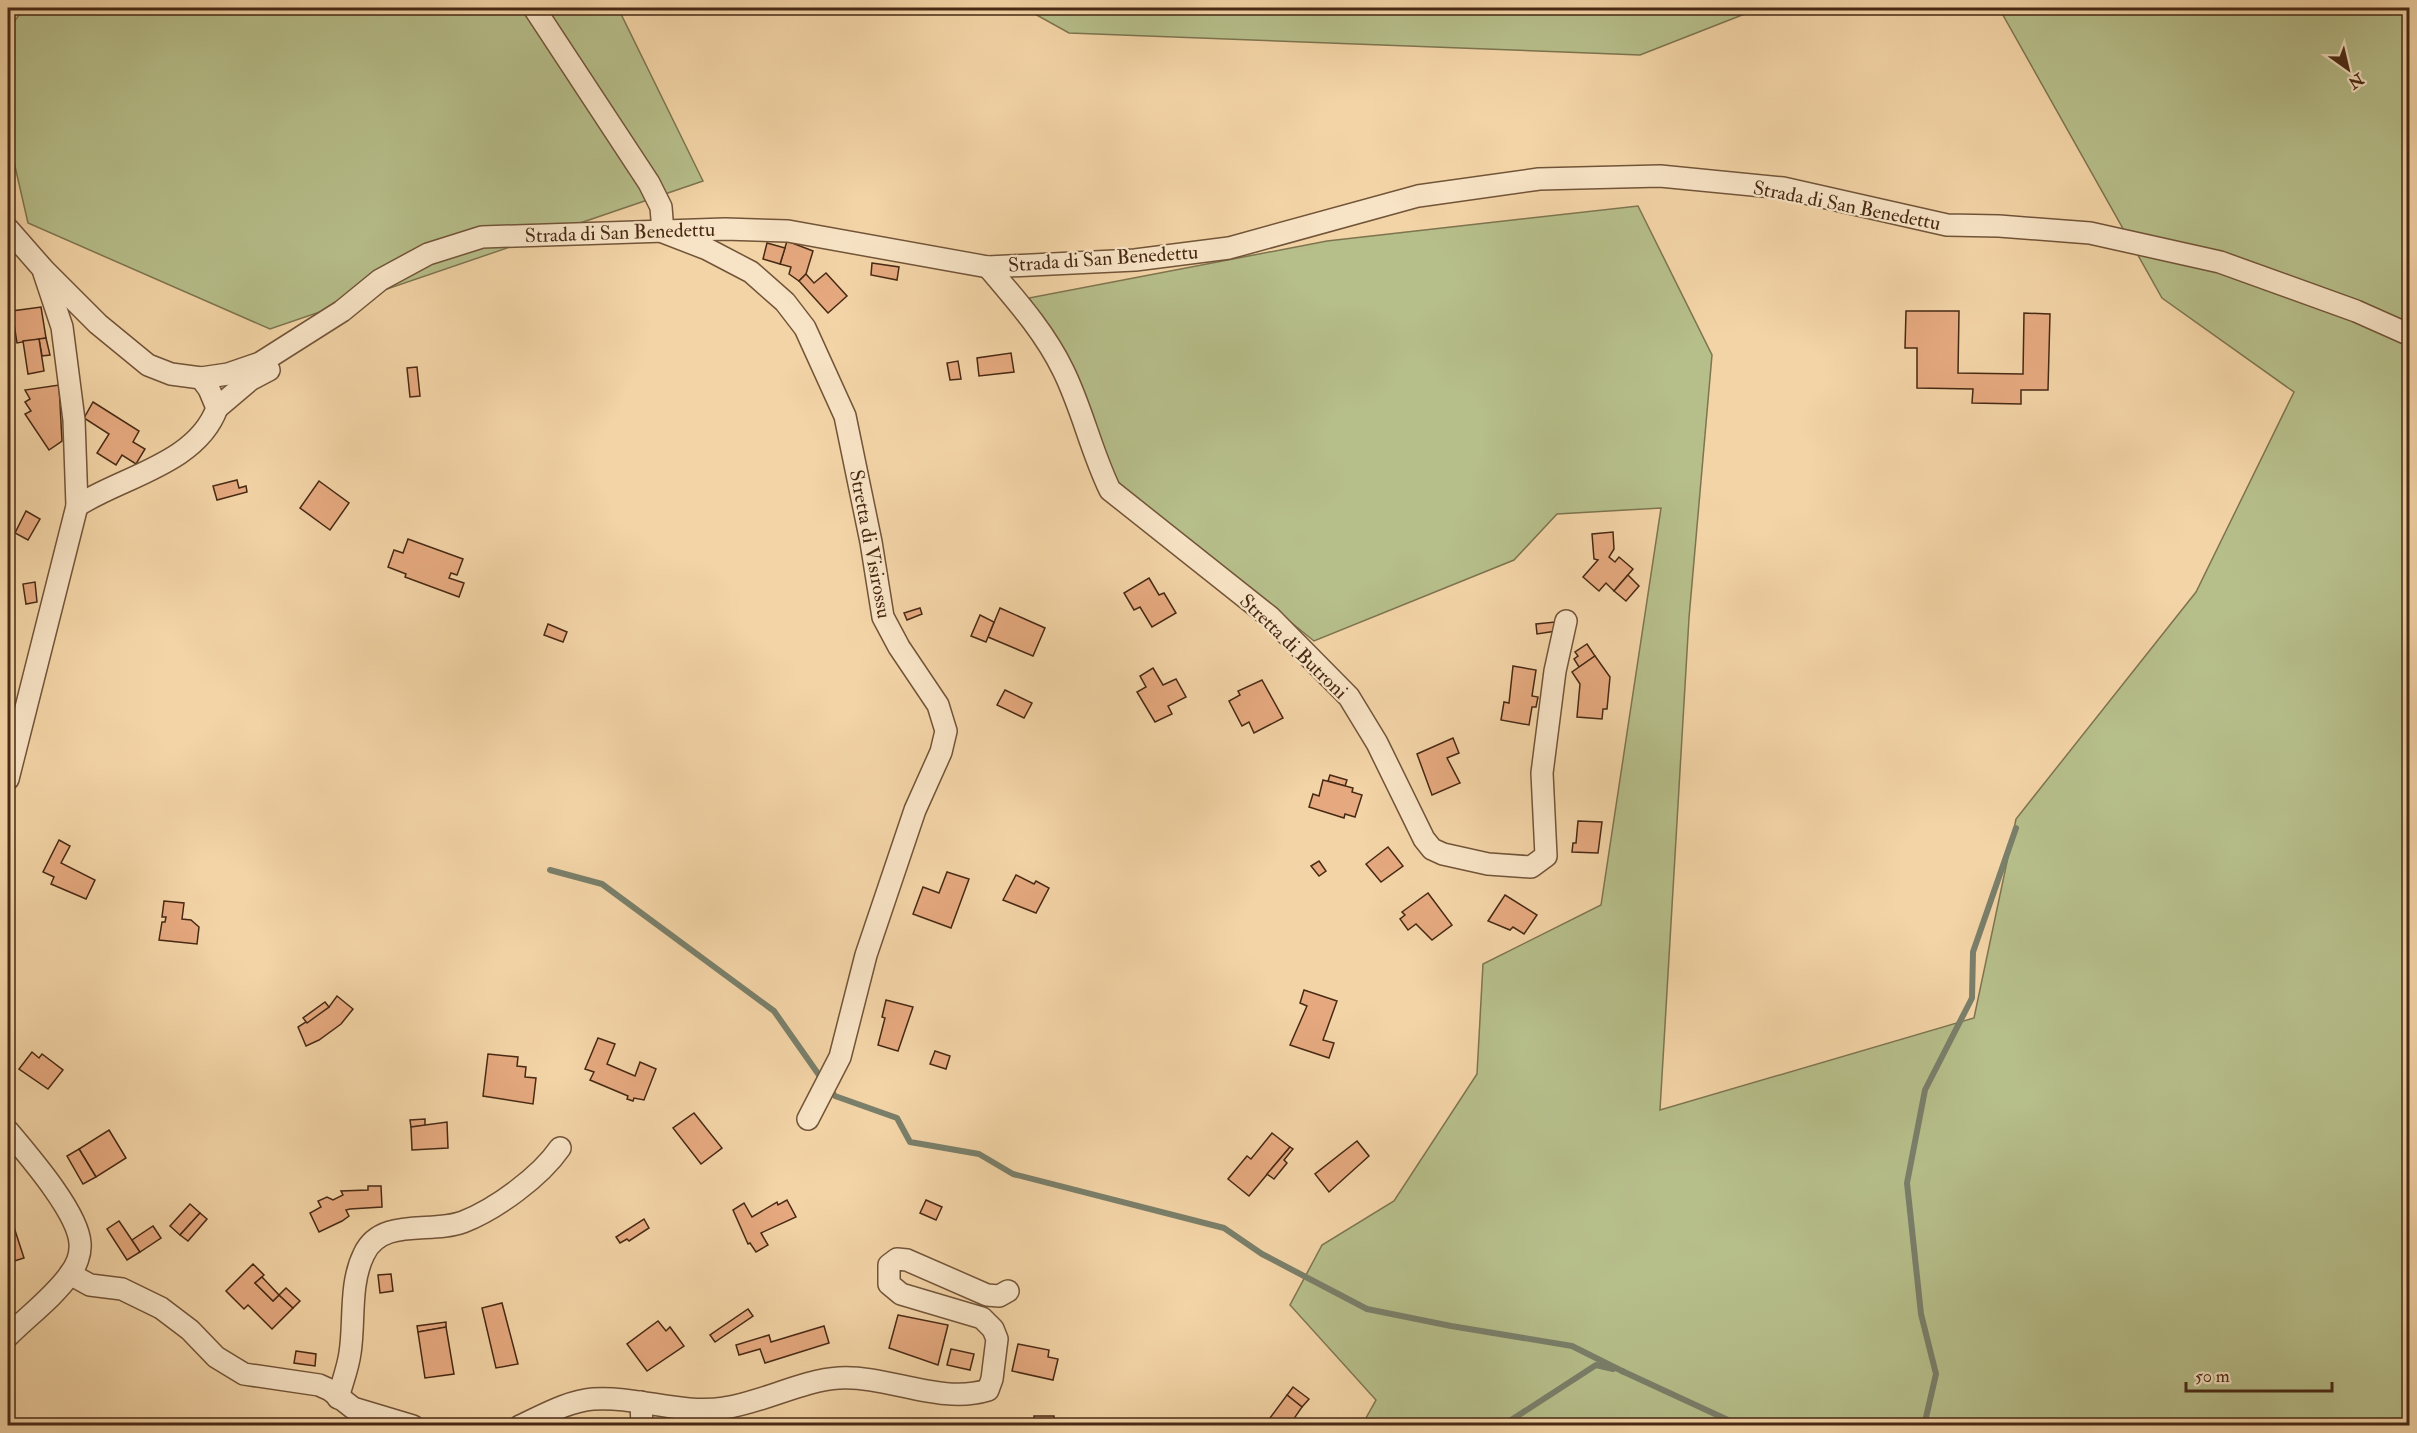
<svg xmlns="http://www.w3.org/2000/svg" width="2417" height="1433" font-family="'IM FELL Double Pica',serif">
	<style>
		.green { fill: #b6be8a; stroke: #7e744f; stroke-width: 1.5 }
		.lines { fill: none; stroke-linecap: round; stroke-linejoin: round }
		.stream { stroke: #7a7f6a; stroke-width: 6 }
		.building { fill: #e6a97f; stroke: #472914; stroke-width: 1.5 }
		.minor-casing { stroke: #725438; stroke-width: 24 }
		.minor { stroke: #f7e3c5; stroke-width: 21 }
		.labels { text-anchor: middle; stroke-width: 4.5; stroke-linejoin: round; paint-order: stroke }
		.street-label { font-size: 20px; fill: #472914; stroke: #f7e3c5 }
	</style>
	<rect width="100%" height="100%" fill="#f3d4a6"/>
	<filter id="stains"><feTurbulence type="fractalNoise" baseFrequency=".00333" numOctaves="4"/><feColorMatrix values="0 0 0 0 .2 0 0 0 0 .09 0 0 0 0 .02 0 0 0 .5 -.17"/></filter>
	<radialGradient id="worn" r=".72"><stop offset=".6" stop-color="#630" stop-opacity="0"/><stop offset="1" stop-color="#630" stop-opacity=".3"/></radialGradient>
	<g class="green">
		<polygon points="24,8 618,8 703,181 270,329 28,223 8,136 8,30"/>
		<polygon points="1024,8 1760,8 1640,55 1069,33"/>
		<polygon points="1999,8 2409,8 2409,1425 1362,1425 1376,1400 1290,1305 1322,1245 1394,1201 1477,1074 1483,964 1601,905 1661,508 1557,514 1514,560 1314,641 1116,481 1068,357 1029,298 1327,241 1638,206 1712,355 1689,618 1660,1110 1974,1018 2016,819 2196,592 2294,392 2162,298"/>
	</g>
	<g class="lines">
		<g class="stream">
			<polyline points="550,870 602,884 774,1011 819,1075"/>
			<polyline points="832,1092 835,1096 897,1118 910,1142 979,1154 1013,1174 1224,1228 1262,1254 1367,1309 1451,1326 1572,1346 1624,1372"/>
			<polyline points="1622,1371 1741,1426"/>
			<polyline points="1502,1426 1596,1365 1613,1369"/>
			<polyline points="1924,1426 1936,1374 1921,1314 1907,1183 1925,1090 1972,998 1973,952 2016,828"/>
		</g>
	</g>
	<g class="building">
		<polygon points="787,241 813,251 806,274 799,281 789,274 791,267 780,264"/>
		<polygon points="767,243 785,248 780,264 763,259"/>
		<polygon points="872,263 899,267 897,280 871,275"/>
		<polygon points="826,273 847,296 828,313 799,281 806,274 814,283"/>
		<polygon points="41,307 46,338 17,343 12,311"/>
		<polygon points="1906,311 1959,311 1958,373 2023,374 2024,313 2050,314 2048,390 2021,390 2021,404 1972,403 1973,389 1917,388 1917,348 1905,348"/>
		<polygon points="46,338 50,355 42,356 39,339"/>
		<polygon points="39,339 44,371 28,374 23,341"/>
		<polygon points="1011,353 1014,372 979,376 977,358"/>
		<polygon points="958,361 961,379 950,380 947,363"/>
		<polygon points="417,367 420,396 410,397 407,368"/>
		<polygon points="59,385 62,441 49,450 25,414 31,411 25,402 30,399 25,390"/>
		<polygon points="93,402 139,431 133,442 145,449 136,464 122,455 116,465 97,453 109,434 84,418"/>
		<polygon points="237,480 239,488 246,486 247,492 217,500 213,486"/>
		<polygon points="319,481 349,503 330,530 300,508"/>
		<polygon points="26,511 40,519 28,540 15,533"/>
		<polygon points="1613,532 1614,549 1609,557 1615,562 1619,557 1633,569 1614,591 1606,583 1599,591 1583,577 1598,560 1594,559 1592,534"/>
		<polygon points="408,539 463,559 457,575 451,573 449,578 464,583 459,597 405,577 406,574 388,567 394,550 403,553"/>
		<polygon points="1628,575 1639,586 1626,601 1614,591"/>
		<polygon points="1149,578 1159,595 1164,593 1176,613 1152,627 1140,607 1134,610 1124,593"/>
		<polygon points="35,582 37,602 26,604 23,584"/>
		<polygon points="920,608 922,614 907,620 904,613"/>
		<polygon points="1000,608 1045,628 1033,656 988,637"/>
		<polygon points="980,615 994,622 986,642 971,636"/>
		<polygon points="1555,622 1556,631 1537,634 1536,624"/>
		<polygon points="548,624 567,632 563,642 544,635"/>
		<polygon points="1587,644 1595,656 1579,667 1574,659 1578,656 1575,652"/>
		<polygon points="1595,656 1610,677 1607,709 1603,709 1602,719 1577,717 1580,684 1572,672"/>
		<polygon points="1513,666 1536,670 1532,696 1538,697 1536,707 1532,707 1529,725 1501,720 1504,702 1509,703"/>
		<polygon points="1153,668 1163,685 1176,679 1186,697 1168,706 1172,714 1155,722 1137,692 1146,687 1140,676"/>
		<polygon points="1262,680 1283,718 1254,733 1249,722 1242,726 1229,701 1240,695 1238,691"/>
		<polygon points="1005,690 1032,703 1024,718 997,705"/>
		<polygon points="1453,738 1459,753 1447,758 1460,783 1432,795 1417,754"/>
		<polygon points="1330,775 1347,780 1345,786 1328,781"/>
		<polygon points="1323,780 1353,788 1352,792 1362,795 1355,817 1345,814 1344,818 1309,807 1313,794 1319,796"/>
		<polygon points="1578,821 1602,822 1598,853 1572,852 1573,843 1576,843"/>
		<polygon points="59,840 70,846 61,863 95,880 86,899 51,884 54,877 43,872"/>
		<polygon points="1388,847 1403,866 1381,882 1366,864"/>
		<polygon points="1319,861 1326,871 1319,876 1311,866"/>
		<polygon points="947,872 969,879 951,928 913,914 923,887 939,893"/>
		<polygon points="1016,875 1034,884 1036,881 1049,888 1036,913 1003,900"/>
		<polygon points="1428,893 1452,925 1432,940 1416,924 1408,930 1400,919 1405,915 1402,912"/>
		<polygon points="1505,895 1537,915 1524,934 1513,927 1510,930 1488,921"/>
		<polygon points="164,901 184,903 182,919 191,920 199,927 197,944 159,940 162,922 165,922 166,917 162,917"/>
		<polygon points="1304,990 1337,1001 1323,1040 1334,1043 1329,1058 1290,1045 1307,1006 1300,1003"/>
		<polygon points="337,996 353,1009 341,1024 319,1040 306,1046 298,1027 329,1007"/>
		<polygon points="886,1000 913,1007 898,1051 878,1045 885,1018 882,1017"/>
		<polygon points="325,1002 329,1007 307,1023 303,1018"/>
		<polygon points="598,1038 615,1044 607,1064 635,1076 640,1062 656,1069 644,1100 634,1098 633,1101 627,1099 628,1096 590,1080 594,1072 585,1069"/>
		<polygon points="935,1051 950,1056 946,1069 930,1064"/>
		<polygon points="32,1052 39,1058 42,1054 63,1070 48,1089 19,1069"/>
		<polygon points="488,1054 518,1057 517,1066 526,1067 525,1077 536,1078 533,1104 483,1096"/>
		<polygon points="694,1113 722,1148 701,1164 673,1128"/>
		<polygon points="425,1119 425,1126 411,1127 410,1120"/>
		<polygon points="447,1122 448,1148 412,1150 411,1127"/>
		<polygon points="109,1130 126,1158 96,1177 79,1149"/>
		<polygon points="1272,1133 1290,1147 1249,1196 1228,1179 1247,1156 1251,1159"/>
		<polygon points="1357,1141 1369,1156 1329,1192 1315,1174"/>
		<polygon points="1290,1147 1293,1149 1284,1160 1287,1163 1274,1179 1267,1174"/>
		<polygon points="79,1149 96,1177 83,1184 67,1156"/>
		<polygon points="368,1186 381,1186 382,1207 350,1209 346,1210 349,1216 342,1221 319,1232 310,1213 321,1207 318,1201 327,1197 333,1200 343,1195 341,1191 368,1190"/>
		<polygon points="787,1200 796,1217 761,1233 768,1245 756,1252 750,1243 748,1244 733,1210 744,1203 752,1217 777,1202 778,1205"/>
		<polygon points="926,1200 942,1207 936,1220 920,1213"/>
		<polygon points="190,1204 200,1213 180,1235 170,1226"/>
		<polygon points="200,1213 207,1219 188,1241 180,1235"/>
		<polygon points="11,1218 24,1258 8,1263 8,1219"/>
		<polygon points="644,1219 649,1228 629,1241 627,1239 620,1243 616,1237"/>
		<polygon points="119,1221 140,1252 127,1260 107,1229"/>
		<polygon points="153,1226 161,1238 140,1252 132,1240"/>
		<polygon points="253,1264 264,1275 255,1283 273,1301 279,1295 293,1308 272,1329 248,1305 244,1309 226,1291"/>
		<polygon points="391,1274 393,1291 380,1293 378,1275"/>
		<polygon points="262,1277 279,1295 273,1301 255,1283"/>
		<polygon points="286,1288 300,1301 293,1308 279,1295"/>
		<polygon points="502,1303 518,1364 496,1368 482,1308"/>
		<polygon points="748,1309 753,1316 715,1342 710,1335"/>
		<polygon points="898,1315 948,1325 938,1365 889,1348"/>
		<polygon points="658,1321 666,1331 670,1327 684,1346 647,1371 627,1344"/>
		<polygon points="446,1322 446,1327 418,1332 417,1326"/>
		<polygon points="824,1326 829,1343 765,1363 760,1349 739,1355 736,1345 769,1335 771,1342"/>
		<polygon points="446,1327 454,1374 425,1378 418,1332"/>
		<polygon points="1018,1344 1049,1350 1048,1357 1058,1359 1053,1380 1012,1371"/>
		<polygon points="951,1349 974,1354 970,1370 947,1365"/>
		<polygon points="296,1351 316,1354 315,1366 294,1363"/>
		<polygon points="1293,1387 1309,1399 1302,1407 1287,1395"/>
		<polygon points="1287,1395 1302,1407 1289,1426 1264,1426"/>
		<polygon points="1034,1416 1054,1416 1054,1426 1035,1426"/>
	</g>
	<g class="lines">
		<g class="minor-casing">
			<g id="minor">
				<polyline points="534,8 649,183 661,207 663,232 707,249 751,272 785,302 805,328 845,416 871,542 883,617 899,647 938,705 946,731 941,752 915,810 866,955 840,1057 808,1119"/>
				<polyline points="8,229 44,270 98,324 148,365 171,374 201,378 228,374 260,363 342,311 380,280 428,254 482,237 725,229 788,231 988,267 1135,260 1229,248 1418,196 1539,179 1660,176 1783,188 1947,225 1999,226 2090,233 2220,262 2356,311 2410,335"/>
				<path d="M 988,267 C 1015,299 1044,331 1063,370 C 1082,408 1091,451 1110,490 L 1270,617 L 1349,697 L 1377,743 L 1424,839 L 1432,849 L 1443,854 L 1488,864 L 1531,867 L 1546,856 L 1542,773 L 1555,671 L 1566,621"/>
				<polyline points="217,408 250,380 269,370"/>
				<path d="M 77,506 C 121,477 197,464 217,408 L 209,389 L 201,378"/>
				<polyline points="8,779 77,506 74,420 62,327 44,273"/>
				<path d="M 8,1131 C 28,1155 78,1212 80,1243 C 81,1254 76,1266 70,1274 C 54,1297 28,1316 8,1336"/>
				<polyline points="70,1274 90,1285 122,1289 161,1308 190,1330 216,1357 244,1374 319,1385 330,1390 353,1408 413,1426"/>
				<path d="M 338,1398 C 342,1383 348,1368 350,1353 C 355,1322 349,1284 364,1254 C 381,1217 431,1234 463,1222 C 496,1209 540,1177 560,1148"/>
				<polyline points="641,1402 642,1426"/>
				<path d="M 520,1426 C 542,1416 568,1401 593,1399 C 637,1396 681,1415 724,1408 C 761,1403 803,1380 839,1378 C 888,1375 940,1405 988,1390 L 992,1379 L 997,1339 L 993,1329 L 982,1318 L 901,1294 L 889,1284 L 889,1265 L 897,1259 L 907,1260 L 987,1295 L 999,1296 L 1008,1291"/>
			</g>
		</g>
		<use href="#minor" class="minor"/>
	</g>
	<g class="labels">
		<g class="street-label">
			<text transform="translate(1847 205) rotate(11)" y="7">Strada di San Benedettu</text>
			<text transform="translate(620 232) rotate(-2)" y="7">Strada di San Benedettu</text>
			<text transform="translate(1103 258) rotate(-4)" y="7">Strada di San Benedettu</text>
			<text transform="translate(871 544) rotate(79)" y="7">Stretta di Visirossu</text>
			<text transform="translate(1294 646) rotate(44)" y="7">Stretta di Butroni</text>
		</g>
	</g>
	<rect width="2417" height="1433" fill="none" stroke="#f3d4a6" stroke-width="30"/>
	<rect x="9" y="9" width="2399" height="1415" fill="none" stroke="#472914" stroke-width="3"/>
	<rect x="15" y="15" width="2387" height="1403" fill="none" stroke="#472914" stroke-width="1.5"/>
	<g transform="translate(2348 69) rotate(146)" stroke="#f7e3c5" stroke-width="4.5" paint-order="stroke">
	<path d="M0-4.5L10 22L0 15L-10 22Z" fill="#472914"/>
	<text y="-9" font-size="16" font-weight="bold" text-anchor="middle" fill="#472914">N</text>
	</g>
	<path d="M2186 1382v9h146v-9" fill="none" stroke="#472914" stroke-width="3"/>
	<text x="2195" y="1382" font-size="18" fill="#472914" stroke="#f7e3c5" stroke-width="4.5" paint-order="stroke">50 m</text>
	<rect width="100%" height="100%" filter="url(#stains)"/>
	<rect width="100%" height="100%" fill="url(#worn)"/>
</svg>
